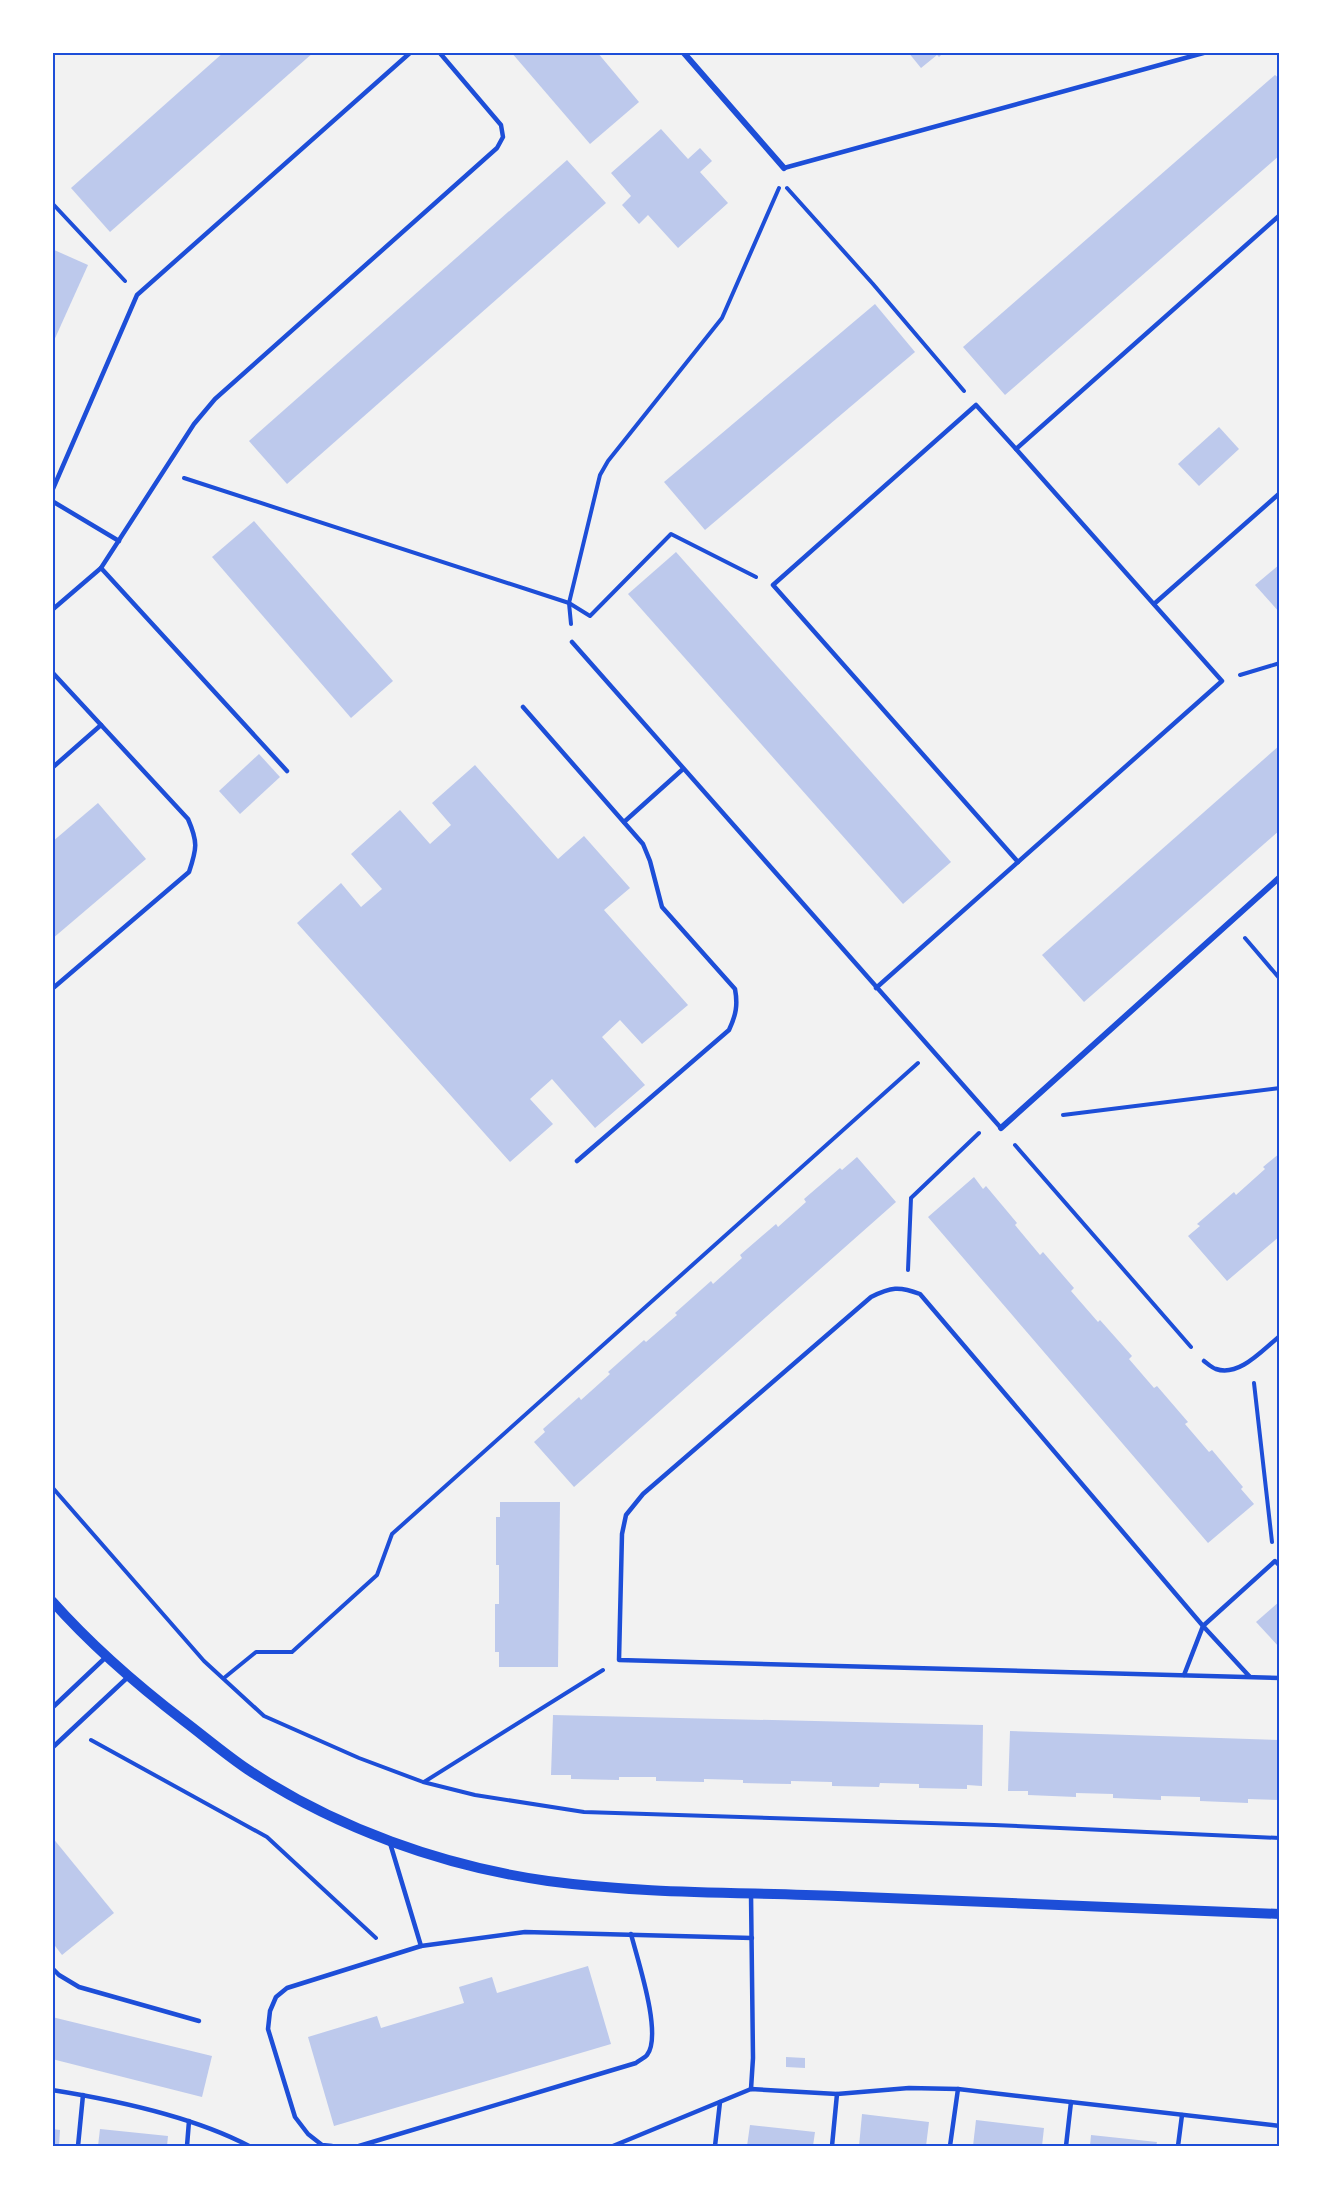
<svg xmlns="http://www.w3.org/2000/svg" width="1332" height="2199" font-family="'Source Serif 4',serif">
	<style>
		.building { fill: #bdc9ec }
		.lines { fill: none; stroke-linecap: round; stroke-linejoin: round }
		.path { stroke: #1d4ed8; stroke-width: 4 }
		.service { stroke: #1d4ed8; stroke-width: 4.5 }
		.minor { stroke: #1d4ed8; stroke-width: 6 }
		.tertiary { stroke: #1d4ed8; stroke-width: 10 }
		.neatline { fill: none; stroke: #1d4ed8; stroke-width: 2 }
	</style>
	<rect width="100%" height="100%" fill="#f2f2f2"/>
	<g class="building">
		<polygon points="224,52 314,52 110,232 71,188"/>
		<polygon points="511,52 597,52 639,102 590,144"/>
		<polygon points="908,52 944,52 939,57 937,55 921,68"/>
		<polygon points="1275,75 1280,79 1280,155 1005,395 963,347"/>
		<polygon points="661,129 688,159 700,148 712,161 700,172 728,203 678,248 648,215 639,224 622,205 631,196 611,173"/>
		<polygon points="567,160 606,203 287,484 249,441"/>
		<polygon points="52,249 88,265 52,345"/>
		<polygon points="875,304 915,352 705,530 664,482"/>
		<polygon points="1219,427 1239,449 1199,486 1178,464"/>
		<polygon points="254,521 393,681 351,718 212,557"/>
		<polygon points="676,552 951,862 903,904 628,594"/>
		<polygon points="1280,564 1280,613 1255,585"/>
		<polygon points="1280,745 1280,830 1084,1002 1042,955"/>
		<polygon points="259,754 280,777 240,814 219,791"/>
		<polygon points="475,765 558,859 584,836 630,888 604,910 688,1005 642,1044 620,1020 602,1037 645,1085 595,1128 552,1079 530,1099 553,1124 510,1162 297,923 341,883 361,907 382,889 351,854 400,810 430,844 451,825 432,803"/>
		<polygon points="98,803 146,859 52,939 52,842"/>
		<polygon points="1280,1153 1280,1236 1227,1281 1188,1236 1200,1226 1197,1224 1234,1192 1236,1195 1265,1169 1263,1167"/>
		<polygon points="857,1157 896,1202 574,1487 534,1442 545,1432 543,1429 579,1397 581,1400 610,1374 608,1372 644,1340 646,1342 677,1315 675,1313 711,1281 713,1284 742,1258 740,1255 776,1224 778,1227 806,1202 804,1199 840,1168 842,1170"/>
		<polygon points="974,1177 983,1189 986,1186 1017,1223 1015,1225 1040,1255 1043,1252 1074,1288 1071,1291 1098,1322 1100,1320 1132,1356 1129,1359 1154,1388 1157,1386 1188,1422 1185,1424 1209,1452 1212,1450 1243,1487 1241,1489 1254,1504 1208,1543 928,1217"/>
		<polygon points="500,1502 560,1502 558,1667 499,1667 499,1652 495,1652 495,1604 499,1604 499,1565 496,1565 496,1517 500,1517"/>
		<polygon points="1280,1601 1280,1648 1256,1622"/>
		<polygon points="553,1715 983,1725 982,1786 967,1785 967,1789 919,1788 919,1784 880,1783 879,1787 832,1786 832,1782 791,1781 791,1784 743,1783 743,1780 704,1779 704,1782 656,1781 656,1777 619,1777 619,1780 571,1779 571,1775 551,1775"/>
		<polygon points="1010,1731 1280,1740 1280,1800 1248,1799 1248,1803 1200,1801 1200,1797 1161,1796 1161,1800 1113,1798 1113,1794 1076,1793 1076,1797 1028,1795 1028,1791 1008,1791"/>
		<polygon points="52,1837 114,1913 62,1955 52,1942"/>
		<polygon points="588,1966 611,2044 334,2126 308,2037 377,2016 381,2028 464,2003 459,1987 492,1977 497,1993"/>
		<polygon points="52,2017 212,2056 202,2097 52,2059"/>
		<polygon points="786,2057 805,2058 805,2068 786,2067"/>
		<polygon points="862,2114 929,2122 926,2146 859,2146"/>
		<polygon points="976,2120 1044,2128 1042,2146 973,2146"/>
		<polygon points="750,2125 815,2132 813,2146 747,2146"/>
		<polygon points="52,2129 60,2130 59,2146 52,2146"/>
		<polygon points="100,2129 168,2136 167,2146 98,2146"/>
		<polygon points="1091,2135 1157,2142 1156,2146 1090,2146"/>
	</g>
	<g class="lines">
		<g class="path">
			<polyline points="787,188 873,284 964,391"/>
			<polyline points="52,203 125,281"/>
			<polyline points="184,478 569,603 590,616 671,534 756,577"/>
			<polyline points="571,624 569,603 600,475 608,461 722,318 779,188"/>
			<polyline points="1240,675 1280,663"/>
			<polyline points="1245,938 1280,979"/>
			<polyline points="1063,1115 1280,1088"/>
			<polyline points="1015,1145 1191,1347"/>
			<polyline points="908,1270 911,1198 979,1133"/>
			<polyline points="1254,1383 1272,1542"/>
			<polyline points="52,1487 204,1661 264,1716 359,1758 423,1782 475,1795 584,1812 994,1825 1280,1838"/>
			<polyline points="224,1678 256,1652 292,1652 377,1575 392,1534 918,1063"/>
			<polyline points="91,1740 267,1837 376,1938"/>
			<polyline points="424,1782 603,1670"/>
		</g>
		<g class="service">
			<polyline points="784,168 1207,52"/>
			<polyline points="1016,449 976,405 773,585 1018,862"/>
			<polyline points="52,491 137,295 411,52"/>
			<polyline points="52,501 119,541"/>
			<polyline points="101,568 287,771"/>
			<polyline points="1154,604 1280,493"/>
			<polyline points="52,610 101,568 194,424 215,399 497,148 503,137 501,125 439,52"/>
			<polyline points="572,642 1001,1128"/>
			<path d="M 52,672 L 188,819 C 198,842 197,848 189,872 L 52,989"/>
			<path d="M 523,707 L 643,844 L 650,861 L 662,907 L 735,989 C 738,1005 736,1015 729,1030 L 577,1161"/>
			<polyline points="52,768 101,725"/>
			<polyline points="624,822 683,769"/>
			<polyline points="876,988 1222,681 1016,449 1280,215"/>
			<path d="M 1204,1361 C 1208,1364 1212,1368 1216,1369 C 1240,1377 1263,1349 1280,1336"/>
			<polyline points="1184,1675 1203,1626 1275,1561 1280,1566"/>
			<path d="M 1250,1677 L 1203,1626 L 920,1294 C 899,1286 891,1287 871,1297 L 643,1494 L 626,1515 L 622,1534 L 619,1660 L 1280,1678"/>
			<polyline points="52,1708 106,1657"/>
			<polyline points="52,1748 128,1677"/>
			<polyline points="390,1843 421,1946 525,1932 752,1938"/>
			<polyline points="52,1968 59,1975 79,1987 199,2021"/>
			<polyline points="751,2089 753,2058 751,1894"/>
			<path d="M 52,2090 C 115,2100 194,2117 249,2146"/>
			<polyline points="78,2146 83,2095"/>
			<polyline points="187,2146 189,2121"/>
			<polyline points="332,2146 322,2145 308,2134 295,2117 268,2029 270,2011 276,1997 287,1988 421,1946"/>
			<path d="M 359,2146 L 636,2063 C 639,2060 645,2058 647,2055 C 663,2035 637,1958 631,1934"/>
			<polyline points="613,2146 751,2089 837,2094 909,2088 958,2089 1280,2126"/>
			<polyline points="715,2146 720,2102"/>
			<polyline points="832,2146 837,2094"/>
			<polyline points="950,2146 958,2089"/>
			<polyline points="1066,2146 1071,2102"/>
			<polyline points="1178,2146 1182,2115"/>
		</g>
		<g class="minor">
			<polyline points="683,52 784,168"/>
			<polyline points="1001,1128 1280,877"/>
		</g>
		<path class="tertiary" d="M 52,1601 C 92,1646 137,1685 184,1721 C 205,1737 225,1754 247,1769 C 336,1828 442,1866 548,1881 C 644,1894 741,1892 838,1896 C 985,1901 1132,1908 1280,1914"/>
	</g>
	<rect width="1332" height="2199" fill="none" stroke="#ffffff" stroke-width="108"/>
	<rect x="54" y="54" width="1224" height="2091" class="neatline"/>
</svg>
